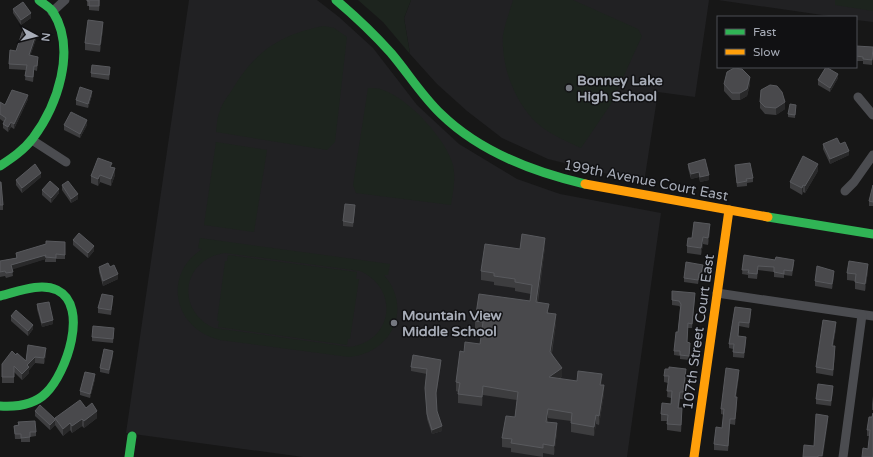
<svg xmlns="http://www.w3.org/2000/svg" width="873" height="457" font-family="'Varela Round',sans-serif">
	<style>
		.built { fill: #212123 }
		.green { fill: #1d241e; fill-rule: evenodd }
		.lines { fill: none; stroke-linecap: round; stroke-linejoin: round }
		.street { stroke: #4b4c50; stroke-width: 9 }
		.fast { stroke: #30b455; stroke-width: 9 }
		.slow { stroke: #ff9f0a; stroke-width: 9 }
		.wall { fill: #3d3d3f }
		.shaded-wall { fill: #29292a }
		.building { fill: #49494c; stroke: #58595d }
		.poi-dot { fill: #757880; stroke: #111113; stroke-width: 1.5 }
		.labels { text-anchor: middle; stroke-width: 3; stroke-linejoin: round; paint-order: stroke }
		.poi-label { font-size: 14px; font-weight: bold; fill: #a8adb8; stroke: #111113; text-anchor: start }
		.street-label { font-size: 14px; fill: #a8adb8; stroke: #111113 }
	</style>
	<rect width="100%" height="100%" fill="#171717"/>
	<g class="built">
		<polygon points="189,0 317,0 339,17 373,48 417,105 459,144 517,179 560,194 661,213 627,457 303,457 126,433"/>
		<polygon points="411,0 709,0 695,97 658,92 644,183 548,159 502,138 467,111 437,84 410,54 404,18"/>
		<polygon points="718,0 873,0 873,22 856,20 856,17 836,17"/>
	</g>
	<g class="green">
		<polygon points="358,0 411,0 404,18 410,54 383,22"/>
		<path d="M 513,0 L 573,0 L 638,29 L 642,36 L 611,104 L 581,148 C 566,141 551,135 538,124 C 515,103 501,67 503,35 C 505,23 510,11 513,0 Z"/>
		<polygon points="835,0 873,0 873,11 835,5"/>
		<path d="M 324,26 L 334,28 L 347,37 L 335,142 L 327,150 L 216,132 C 217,125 217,117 220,111 C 222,103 228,96 232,90 C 255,51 281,34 324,26 Z"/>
		<path d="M 368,88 C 373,88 379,88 383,90 C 409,99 446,139 453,165 C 456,178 453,192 451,205 L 356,193 L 353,185 Z"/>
		<polygon points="216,142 267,150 254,232 204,225"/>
		<path d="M 200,238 L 390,264 L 388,275 L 384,275 C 413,308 392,353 349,357 L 220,340 C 175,330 161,276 202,249 L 198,248 ZM 225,253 L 360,271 C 400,289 393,341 350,347 L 214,328 C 175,310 182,259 225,253 Z"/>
		<polygon points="228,255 357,272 356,279 359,279 350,339 348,339 347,345 218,327 219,321 217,321 225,261 227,261"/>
	</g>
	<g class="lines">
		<g class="street">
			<polyline points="52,12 65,0"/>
			<polyline points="858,97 873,115"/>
			<polyline points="32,140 66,162"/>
			<polyline points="845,191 854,182 873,155"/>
			<polyline points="717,293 873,316"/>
			<polyline points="843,457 862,315"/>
		</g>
		<g class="fast">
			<path d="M 336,0 C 355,16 374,34 391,53 C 408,73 422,96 441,114 C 480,152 533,172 585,184"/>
			<path d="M 0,166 C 12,158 24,150 33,138 C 57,106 77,50 53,12 C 50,7 43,4 39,0"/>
			<polyline points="768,217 873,234"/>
			<path d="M 0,296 C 17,292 40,282 57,290 C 90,306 66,374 46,393 C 34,405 16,407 0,406"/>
			<polyline points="129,457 132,436"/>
		</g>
		<g class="slow">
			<polyline points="585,184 768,217"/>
			<polyline points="694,457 729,210"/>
		</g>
	</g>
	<g class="wall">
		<polygon points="100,0 99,11 89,10 89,6 87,6 87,1"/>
		<polygon points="13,9 31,18 21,25 13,13"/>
		<polygon points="103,29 100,52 85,50 85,43"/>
		<polygon points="36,39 30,56 38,61 37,71 34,70 33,82 25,80 26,70 9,69 9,64 16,51"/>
		<polygon points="856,46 873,52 872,65 863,64 863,61 856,61"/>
		<polygon points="110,72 109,80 91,77 91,73"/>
		<polygon points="838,78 830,92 818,85 818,80"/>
		<polygon points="724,84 750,84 747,96 740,100 732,100 724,91"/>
		<polygon points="92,95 88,108 76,105 76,100"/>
		<polygon points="28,99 14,129 11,127 8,132 3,128 3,124 4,122 0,119 0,102 5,105"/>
		<polygon points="760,102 785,109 776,115 765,114 760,108"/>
		<polygon points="796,107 795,118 788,117 788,114"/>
		<polygon points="64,125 87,125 80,138 64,130"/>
		<polygon points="823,144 840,144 849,155 830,164 823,149"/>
		<polygon points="688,164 709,180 700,182 699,177 691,179 688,168"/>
		<polygon points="735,165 753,178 753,182 747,183 747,186 737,187 735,170"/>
		<polygon points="112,167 115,175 111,186 100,182 98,186 91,183 91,176"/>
		<polygon points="818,171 805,193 803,192 802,195 790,188 790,182"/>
		<polygon points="41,177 22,193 16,185 16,180"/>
		<polygon points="0,182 3,205 3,210 0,210"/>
		<polygon points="62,185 78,199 71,203 62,190"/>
		<polygon points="873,185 873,206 869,206 869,201"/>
		<polygon points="42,190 59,193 51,203 42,195"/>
		<polygon points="355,210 353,227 343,226 343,221"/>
		<polygon points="710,231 708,245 703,244 701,255 687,253 687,246 692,238"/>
		<polygon points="73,240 94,251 88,258 73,245"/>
		<polygon points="65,242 65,259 56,259 56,262 45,262 45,259 12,269 13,276 6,278 5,276 0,277 0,261 16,258 16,253"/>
		<polygon points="545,247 538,302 549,313 556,323 552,353 562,376 559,379 577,381 602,383 601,385 604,394 599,425 596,424 594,436 571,432 571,421 548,418 548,422 557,432 554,455 543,453 543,457 511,452 511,448 502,447 502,438 515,417 517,400 483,395 482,406 458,403 458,392 456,391 456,382 464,352 480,344 482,331 475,330 475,321 530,301 531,294 515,291 515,288 494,285 494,282 481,280 481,271 520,249"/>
		<polygon points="744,255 794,264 792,276 784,275 784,278 774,277 774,272 758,270 757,279 748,278 748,275 742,274"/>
		<polygon points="99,267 110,267 118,279 103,286 99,272"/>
		<polygon points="703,269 701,278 699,278 698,284 684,282 684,278"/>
		<polygon points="868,271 865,291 855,289 855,281 847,280 847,273"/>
		<polygon points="834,276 832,289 815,286 815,281"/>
		<polygon points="695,298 692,328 688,328 687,342 690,347 689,360 680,359 680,356 674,355 674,351 678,332 680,307 679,306 672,305 672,300"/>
		<polygon points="113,300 111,315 98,313 98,308"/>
		<polygon points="37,304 53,324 42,327 37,309"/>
		<polygon points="735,307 751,314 749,328 739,326 738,336 746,341 744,358 733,357 733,349 729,348 729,344"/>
		<polygon points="11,316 33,329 28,336 11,321"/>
		<polygon points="836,328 833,346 835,352 833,376 816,373 816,367"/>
		<polygon points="114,332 113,343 92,341 92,337"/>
		<polygon points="28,345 46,354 44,364 35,363 29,370 29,373 22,380 14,372 14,383 2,383 2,364 16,355 26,361"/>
		<polygon points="113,355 109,374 100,372 100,368"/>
		<polygon points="441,364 436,396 437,411 442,431 432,434 427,419 425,388 427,374 411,371 411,367"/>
		<polygon points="739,375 736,397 737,403 735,425 730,424 728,451 714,450 714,444 722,428 724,415 721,414 721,409"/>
		<polygon points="664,376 686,376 683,399 680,399 679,408 682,415 681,432 667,430 667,421 661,421 661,414 671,404 671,398 667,397 668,383 664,382"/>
		<polygon points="95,379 90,398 80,395 80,391"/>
		<polygon points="833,390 831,406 816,404 816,399"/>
		<polygon points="873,396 873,410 872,410 872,404"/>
		<polygon points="86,408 97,418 84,428 82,426 72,433 70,430 63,436 55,425 50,430 35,416 35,411 55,419"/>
		<polygon points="872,417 868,449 870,436 867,436 867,430"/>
		<polygon points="18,422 36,432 36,436 30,437 30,442 21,442 21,439 15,439 14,426 18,425"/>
	</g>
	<g class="shaded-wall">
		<polygon points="31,13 31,18 21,25 21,20"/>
		<polygon points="103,22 103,29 100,52 100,45"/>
		<polygon points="36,34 36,39 29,60 29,55"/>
		<polygon points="34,66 34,70 33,82 33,77"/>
		<polygon points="838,74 838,78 830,92 830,88"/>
		<polygon points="750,77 750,84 747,96 740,100 740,93"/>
		<polygon points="92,91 92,95 88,108 88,104"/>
		<polygon points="28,95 28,99 14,129 14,124"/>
		<polygon points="785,102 785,109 776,115 776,108"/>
		<polygon points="87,120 87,125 80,138 80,134"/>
		<polygon points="11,122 11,127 8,132 8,127"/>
		<polygon points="849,151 849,155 830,164 830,159"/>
		<polygon points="818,164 818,171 805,193 805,186"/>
		<polygon points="115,168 115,175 111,186 111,179"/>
		<polygon points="699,172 699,177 691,179 691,174"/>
		<polygon points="41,173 41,177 22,193 22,188"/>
		<polygon points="100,175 100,182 98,186 98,179"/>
		<polygon points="709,175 709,180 700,182 700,177"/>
		<polygon points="803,185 803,192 802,195 802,188"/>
		<polygon points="59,189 59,193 51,203 51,198"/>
		<polygon points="78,194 78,199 71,203 71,199"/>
		<polygon points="710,224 710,231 708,245 708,238"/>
		<polygon points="703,237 703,244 701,255 701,248"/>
		<polygon points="545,238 545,247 536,311 536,302"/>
		<polygon points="94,246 94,251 88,258 88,253"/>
		<polygon points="46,255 46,259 11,270 11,265"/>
		<polygon points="868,264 868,271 865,291 865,284"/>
		<polygon points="834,271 834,276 832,289 832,284"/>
		<polygon points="118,274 118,279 103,286 103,281"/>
		<polygon points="113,296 113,300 111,315 111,310"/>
		<polygon points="751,309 751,314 749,328 749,323"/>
		<polygon points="556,314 556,323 550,360 550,352"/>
		<polygon points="53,320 53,324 42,327 42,323"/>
		<polygon points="836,322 836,328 832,352 832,346"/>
		<polygon points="33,325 33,329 28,336 28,331"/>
		<polygon points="746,337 746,341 744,358 744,353"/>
		<polygon points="835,346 835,352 833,376 833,370"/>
		<polygon points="46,348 46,354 44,364 44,358"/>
		<polygon points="113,351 113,355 109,374 109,370"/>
		<polygon points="35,357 35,363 29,370 29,373 22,380 22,374 27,365"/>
		<polygon points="441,360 441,364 436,397 436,393"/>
		<polygon points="562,368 562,376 549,386 549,377"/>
		<polygon points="686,369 686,376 683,399 683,392"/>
		<polygon points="739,370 739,375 735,402 735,397"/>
		<polygon points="95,374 95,379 90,398 90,394"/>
		<polygon points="602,374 602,383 600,394 600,385"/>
		<polygon points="604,385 604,394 599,425 599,416"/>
		<polygon points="483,386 483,395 482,406 482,397"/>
		<polygon points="833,386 833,390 831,406 831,401"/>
		<polygon points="737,397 737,403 735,425 735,419"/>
		<polygon points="682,408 682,415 681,432 681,425"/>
		<polygon points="548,409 548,418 546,430 546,422"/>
		<polygon points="97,411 97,418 84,428 84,421"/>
		<polygon points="596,415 596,424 594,436 594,427"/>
		<polygon points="828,416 828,422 823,457 822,457"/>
		<polygon points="82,419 82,426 72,433 72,426"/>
		<polygon points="730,419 730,424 728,451 728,446"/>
		<polygon points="55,420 55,425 50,430 50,425"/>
		<polygon points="70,423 70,430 63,436 63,429"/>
		<polygon points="557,423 557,432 554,455 554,446"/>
		<polygon points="442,426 442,431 432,434 432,430"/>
	</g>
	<g class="building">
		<polygon points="87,0 99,0 99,6 89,6 89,1 87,1"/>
		<polygon points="23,2 31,13 21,20 13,9"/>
		<polygon points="88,20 103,22 100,45 85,43"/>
		<polygon points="23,30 36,34 29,55 38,57 37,66 34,66 33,77 25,76 27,65 9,64 10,50 16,51"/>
		<polygon points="856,46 873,47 872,60 863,59 863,57 856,56"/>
		<polygon points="92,65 110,67 109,75 91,73"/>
		<polygon points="826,67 838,74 830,88 818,80"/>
		<polygon points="734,68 742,69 750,77 747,89 740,93 732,93 724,84 727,72"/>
		<polygon points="770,85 777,86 782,92 785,102 776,108 765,107 760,102 761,90"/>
		<polygon points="80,87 92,91 88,104 76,100"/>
		<polygon points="12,90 28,95 14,124 11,122 8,127 3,124 6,118 0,114 0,102 5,105"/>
		<polygon points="790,104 796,105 795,115 788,114"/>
		<polygon points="71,112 87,120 80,134 64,125"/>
		<polygon points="837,138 840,144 845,142 849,151 830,159 823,144"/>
		<polygon points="803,156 818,164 805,186 803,185 802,188 790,182"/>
		<polygon points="98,158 112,163 110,167 115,168 111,179 100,175 98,179 91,176"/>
		<polygon points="705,159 709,175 700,177 699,172 691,174 688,164"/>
		<polygon points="750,163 753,178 746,179 747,181 737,183 735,165"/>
		<polygon points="35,164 41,173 22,188 16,180"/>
		<polygon points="50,181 59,189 51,198 42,190"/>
		<polygon points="68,181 78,194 71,199 62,185"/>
		<polygon points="0,182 1,182 3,205 0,205"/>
		<polygon points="873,185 873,202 869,201"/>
		<polygon points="345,204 355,205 353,223 343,221"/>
		<polygon points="694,222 710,224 708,238 703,237 701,248 687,246 688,238 692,238"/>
		<polygon points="79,233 94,246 88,253 73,240"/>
		<polygon points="522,234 545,238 536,302 549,304 547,313 556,314 550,352 562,368 549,377 577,381 578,371 602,374 600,385 604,385 599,416 596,415 594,427 571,423 572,413 548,409 546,422 557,423 554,446 543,444 543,448 511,443 512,439 502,438 506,416 515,417 518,392 483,386 482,397 458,394 460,383 456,382 460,351 464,352 465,342 480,344 483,322 475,321 479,294 530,301 532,285 515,282 515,279 494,276 494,273 481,271 485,244 520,249"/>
		<polygon points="46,241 65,242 65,255 56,254 56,258 45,257 46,255 11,265 13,272 6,273 5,271 0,272 0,261 17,258 16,253 46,244"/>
		<polygon points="744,255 775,260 776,257 794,260 792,271 784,270 784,274 774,272 774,267 758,266 757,274 748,273 749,270 742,270"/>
		<polygon points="849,261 868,264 865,284 855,282 856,274 847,273"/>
		<polygon points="686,262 703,265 701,273 699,273 698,280 684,278"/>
		<polygon points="108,263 110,267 114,265 118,274 103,281 99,267"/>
		<polygon points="817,266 834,271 832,284 815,281"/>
		<polygon points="672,291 695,293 692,324 688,323 687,342 690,343 689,356 680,355 680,351 674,351 676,332 678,332 681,304 679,301 672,300"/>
		<polygon points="102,294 113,296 111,310 98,308"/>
		<polygon points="49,302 53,320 42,323 37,304"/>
		<polygon points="735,307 751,309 749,323 739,322 738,336 746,337 744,353 733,352 734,344 729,344"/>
		<polygon points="16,310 33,325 28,331 11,316"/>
		<polygon points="823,320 836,322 832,346 835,346 833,370 816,367"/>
		<polygon points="93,326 114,328 113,339 92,337"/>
		<polygon points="28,345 46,348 44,358 35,357 27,365 29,367 22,374 14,366 14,377 2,377 2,364 12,351 16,355 17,353 26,361"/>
		<polygon points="104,349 113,351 109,370 100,368"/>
		<polygon points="413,355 441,360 436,393 437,411 442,426 432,430 427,414 425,388 427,369 411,367"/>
		<polygon points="669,367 686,369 683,392 680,392 678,408 682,408 681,425 667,424 668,415 661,414 662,403 671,404 672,391 667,391 669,376 664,376 665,369 669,369"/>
		<polygon points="726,368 739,370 735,397 737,397 735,419 730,419 728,446 714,444 716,427 722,428 724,409 721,409"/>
		<polygon points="85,372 95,374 90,394 80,391"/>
		<polygon points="818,384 833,386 831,401 816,399"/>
		<polygon points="80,400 86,408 92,403 97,411 84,421 82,419 72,426 70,423 63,429 55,418"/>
		<polygon points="40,405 55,419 55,420 50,425 35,411"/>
		<polygon points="873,413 873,457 862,457 863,448 868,449 870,430 867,430 869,417 872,417"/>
		<polygon points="816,414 828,416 822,456 818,456 818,457 803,457 804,445 814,446"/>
		<polygon points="35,421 36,432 30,432 30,437 21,438 21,434 15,434 14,426 19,425 18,422"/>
	</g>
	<g class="poi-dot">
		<circle cx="569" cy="88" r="4"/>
		<circle cx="394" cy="323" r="4"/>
	</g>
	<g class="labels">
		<g class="poi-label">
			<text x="577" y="85">Bonney Lake<tspan x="577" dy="16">High School</tspan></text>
			<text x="402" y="320">Mountain View<tspan x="402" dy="16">Middle School</tspan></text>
		</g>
		<g class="street-label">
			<text transform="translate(646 180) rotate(11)" y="5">199th Avenue Court East</text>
			<text transform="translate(698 332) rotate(-82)" y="5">107th Street Court East</text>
		</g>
	</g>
	<rect x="717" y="16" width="140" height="52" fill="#111113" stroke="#4d4f55"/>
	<rect x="725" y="29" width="20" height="6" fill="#30b455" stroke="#4d4f55"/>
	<text x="753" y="36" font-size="12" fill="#a8adb8">Fast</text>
	<rect x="725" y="49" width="20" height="6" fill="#ff9f0a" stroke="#4d4f55"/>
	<text x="753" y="56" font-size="12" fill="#a8adb8">Slow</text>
	<g transform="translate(36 36) rotate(97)" stroke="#111113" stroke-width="3" paint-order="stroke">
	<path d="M0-3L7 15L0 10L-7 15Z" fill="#a8adb8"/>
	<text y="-6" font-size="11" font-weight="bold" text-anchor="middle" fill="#a8adb8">N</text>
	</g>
</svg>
